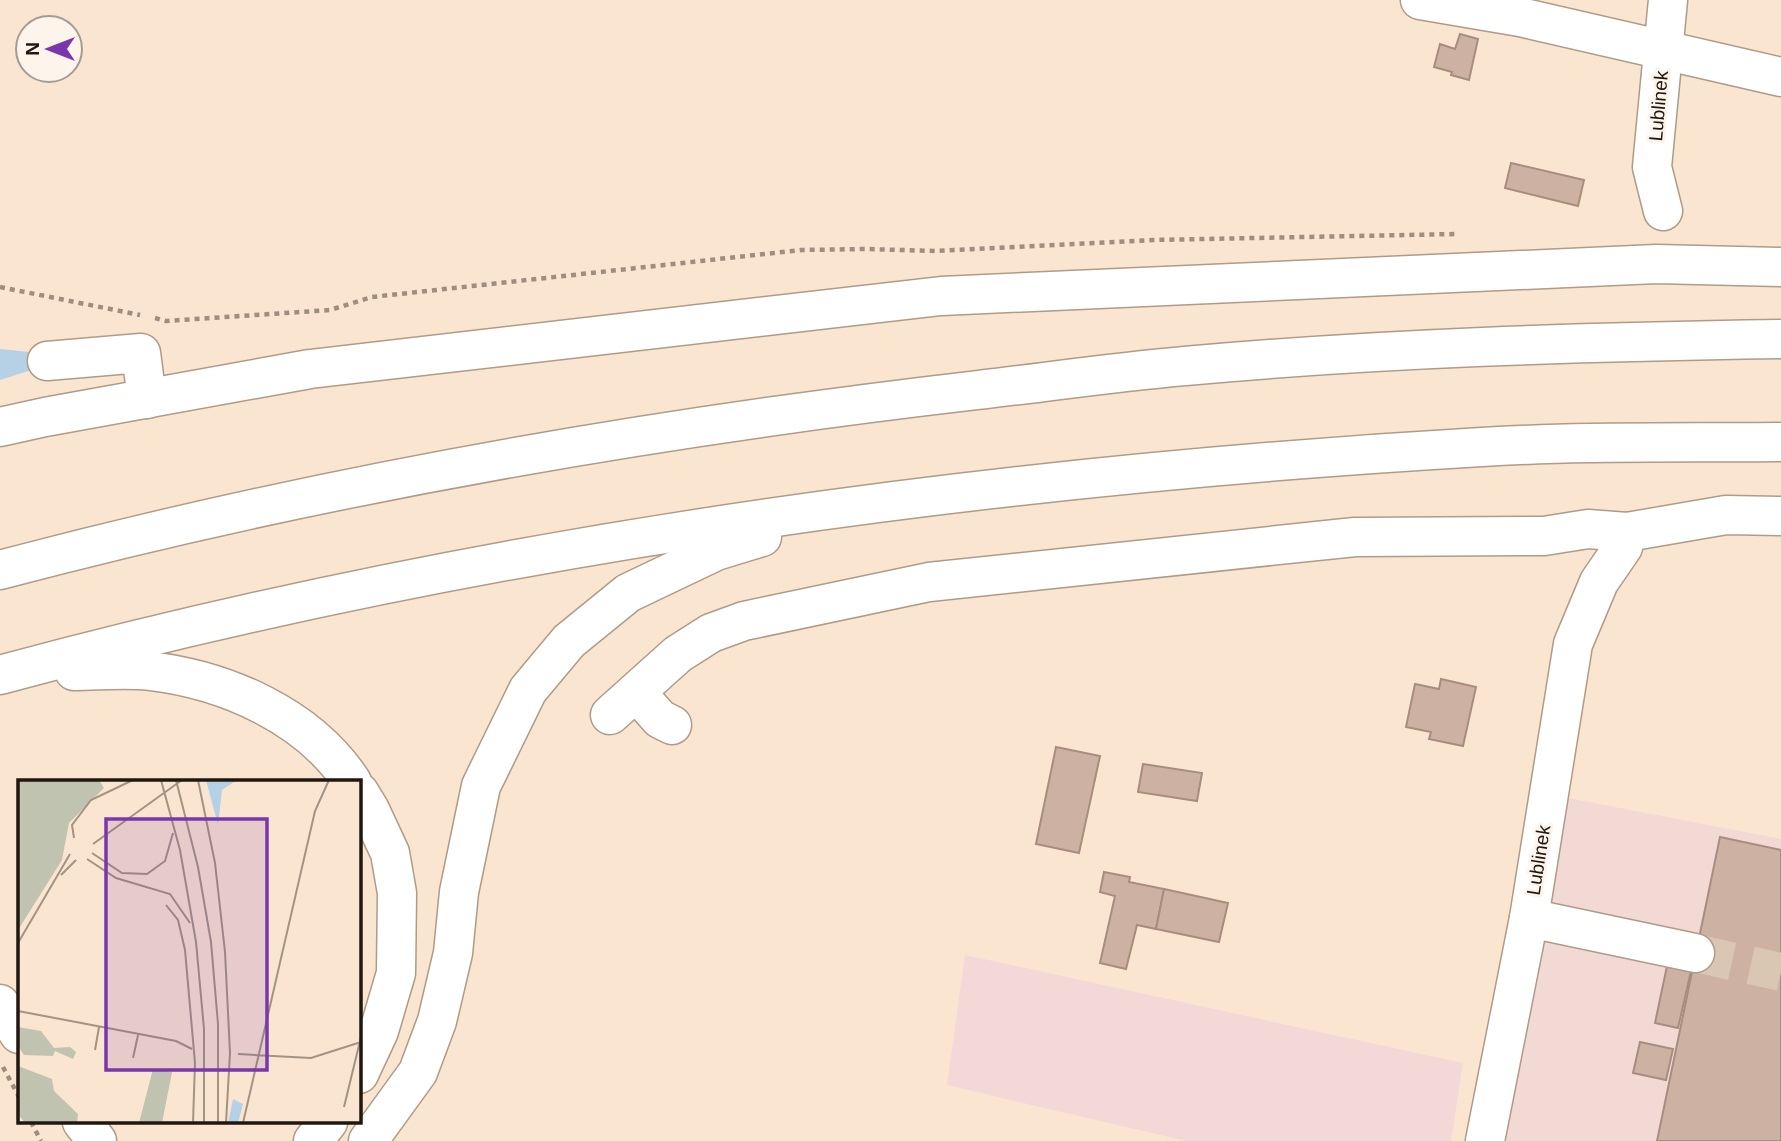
<svg xmlns="http://www.w3.org/2000/svg" width="1781" height="1141" font-family="Helvetica,sans-serif">
	<style>
		.commercial { fill: #f3d8d8 }
		.industrial { fill: #f3d9d3 }
		.water { fill: #b6d1e5 }
		.building { fill: #cdb2a4; stroke: #a78d80; stroke-width: 2 }
		.lines { fill: none; stroke-linecap: round; stroke-linejoin: round }
		.minor-tunnel { stroke: #d9c6b3; stroke-width: 38; stroke-dasharray: 38 19; stroke-linecap: butt }
		.minor-casing { stroke: #af9b87; stroke-width: 41 }
		.major-casing { stroke: #af9b87; stroke-width: 41 }
		.highway-casing { stroke: #af9b87; stroke-width: 41 }
		.path { stroke: #9e8e7f; stroke-width: 4.5; stroke-dasharray: 5 5; stroke-linecap: butt }
		.minor { stroke: #fff; stroke-width: 38 }
		.major { stroke: #fff; stroke-width: 38 }
		.highway { stroke: #fff; stroke-width: 38 }
		.labels { text-anchor: middle; stroke-width: 6; stroke-linejoin: round; paint-order: stroke }
		.street-label { font-size: 19px; fill: #1f1710; stroke: #fdf5ec }
		.inset-road { fill: none; stroke: #a29383; stroke-width: 2 }
		.view { fill: #7937ab; fill-opacity: 0.15; stroke: #7937ab; stroke-width: 3.5 }
		.inset-edge { fill: none; stroke: #1f1710; stroke-width: 3.5 }
	</style>
	<rect width="100%" height="100%" fill="#fae5d0"/>
	<polygon class="commercial" points="965,955 1463,1063 1451,1141 1186,1141 947,1085"/>
	<polygon class="industrial" points="1568,798 1781,839 1781,1141 1501,1141"/>
	<polygon class="water" points="0,349 40,353 41,367 0,380"/>
	<g class="building">
		<polygon points="1460,34 1478,39 1469,80 1451,75 1452,72 1434,67 1440,44 1455,49"/>
		<polygon points="1511,163 1584,180 1578,206 1505,188"/>
		<polygon points="1441,679 1476,687 1463,746 1429,739 1431,732 1406,727 1415,684 1439,689"/>
		<polygon points="1056,747 1100,756 1079,853 1036,844"/>
		<polygon points="1143,764 1202,773 1197,801 1138,792"/>
		<polygon points="1720,837 1781,850 1781,1141 1657,1141"/>
		<polygon points="1104,872 1130,877 1129,882 1164,889 1156,929 1137,925 1126,969 1100,963 1115,896 1100,892"/>
		<polygon points="1164,889 1228,903 1219,942 1156,929"/>
		<polygon points="1667,966 1691,971 1678,1028 1655,1023"/>
		<polygon points="1640,1042 1673,1049 1666,1080 1633,1073"/>
	</g>
	<g class="lines">
		<polyline class="minor-tunnel" points="1695,953 1781,972"/>
		<g class="minor-casing">
			<g id="minor">
				<polyline points="1420,0 1520,17 1781,77"/>
				<polyline points="1663,211 1652,167 1668,0"/>
				<polyline points="47,361 141,353 147,399"/>
				<polyline points="0,427 45,417 310,369 941,296 1656,264 1781,267"/>
				<polyline points="636,692 660,719 672,725"/>
				<polyline points="610,715 678,654 711,633 744,621 929,582 1355,537 1544,536 1588,529 1627,532 1726,515 1781,516"/>
				<polyline points="1529,918 1695,953"/>
				<polyline points="1485,1141 1529,918 1573,644 1599,582 1623,547 1627,532"/>
			</g>
		</g>
		<g class="major-casing">
			<g id="major">
				<polyline points="0,1004 19,1034"/>
				<polyline points="82,1122 97,1141"/>
			</g>
		</g>
		<g class="highway-casing">
			<g id="highway">
				<path d="M 0,570 C 320,485 649,428 978,390 C 1047,382 1116,372 1185,366 C 1383,348 1582,342 1781,339"/>
				<path d="M 74,671 C 98,671 125,668 150,671 C 226,680 309,716 352,782"/>
				<path d="M 0,675 C 484,544 982,476 1482,447 C 1581,441 1682,443 1781,442"/>
				<polyline points="359,792 370,810 390,853 397,893 396,973 379,1031 359,1074"/>
				<polyline points="313,1141 328,1122"/>
				<polyline points="368,1141 418,1072 437,1021 453,953 459,892 481,786 528,690 569,641 628,593 716,551 762,537"/>
			</g>
		</g>
		<g class="path">
			<polyline points="0,287 140,315"/>
			<polyline points="155,318 166,321 330,310 372,297 801,250 866,249 935,251 1153,240 1457,234"/>
			<polyline points="3,1067 19,1097"/>
			<polyline points="31,1122 41,1141"/>
		</g>
		<use href="#minor" class="minor"/>
		<use href="#major" class="major"/>
		<use href="#highway" class="highway"/>
	</g>
	<g class="labels">
		<g class="street-label">
			<text transform="translate(1658 106) rotate(-85)" y="7">Lublinek</text>
			<text transform="translate(1538 860) rotate(-81)" y="7">Lublinek</text>
		</g>
	</g>
	<g transform="translate(18 780)">
		<rect width="343" height="343" fill="#fae5d0"/>
		<path d="M 0,0 L 81,0 L 86,8 L 51,43 L 44,80 L 0,150 ZM 0,247 L 23,251 L 36,268 L 52,267 L 58,272 L 55,279 L 37,271 L 35,276 L 6,275 L 0,266 ZM 0,286 L 34,299 L 36,311 L 60,334 L 59,343 L 7,343 L 0,334 ZM 135,289 L 154,292 L 144,343 L 121,343 Z" fill="#bfc3b0"/>
		<path d="M 188,0 L 219,0 L 204,10 L 200,45 ZM 215,319 L 225,324 L 220,343 L 210,343 Z" fill="#b6d1e5"/>
		<path class="inset-road" d="M 143,0 L 162,70 L 178,162 L 186,249 L 186,343M 158,0 L 180,87 L 193,162 L 200,244 L 200,343M 180,0 L 197,83 L 207,172 L 212,273 L 208,343M 56,58 L 54,45 L 73,20 L 115,0M 75,64 L 164,0M 74,73 L 104,93 L 129,94 L 147,81 L 155,53M 69,79 L 98,98 L 152,114 L 172,143M 43,95 L 58,80M 148,125 L 160,140 L 167,170 L 177,283 L 175,343M 0,163 L 52,74M 0,231 L 158,261 L 174,269M 77,270 L 81,247M 220,274 L 293,278 L 343,262M 115,278 L 120,255M 326,327 L 343,257M 225,343 L 297,31 L 311,0"/>
		<path class="view" d="M 88,39 L 249,39 L 249,290 L 88,290 Z"/>
		<rect width="343" height="343" class="inset-edge"/>
	</g>
	<g transform="translate(49 49) rotate(270)"><circle r="33" fill="#fdf5ec" stroke="#a49c94" stroke-width="2"/>
	<path d="M0-5L12 26L0 18L-12 26Z" fill="#7937ab"/>
	<text y="-10" font-size="19" font-weight="bold" text-anchor="middle" fill="#1f1710">N</text>
	</g>
</svg>
